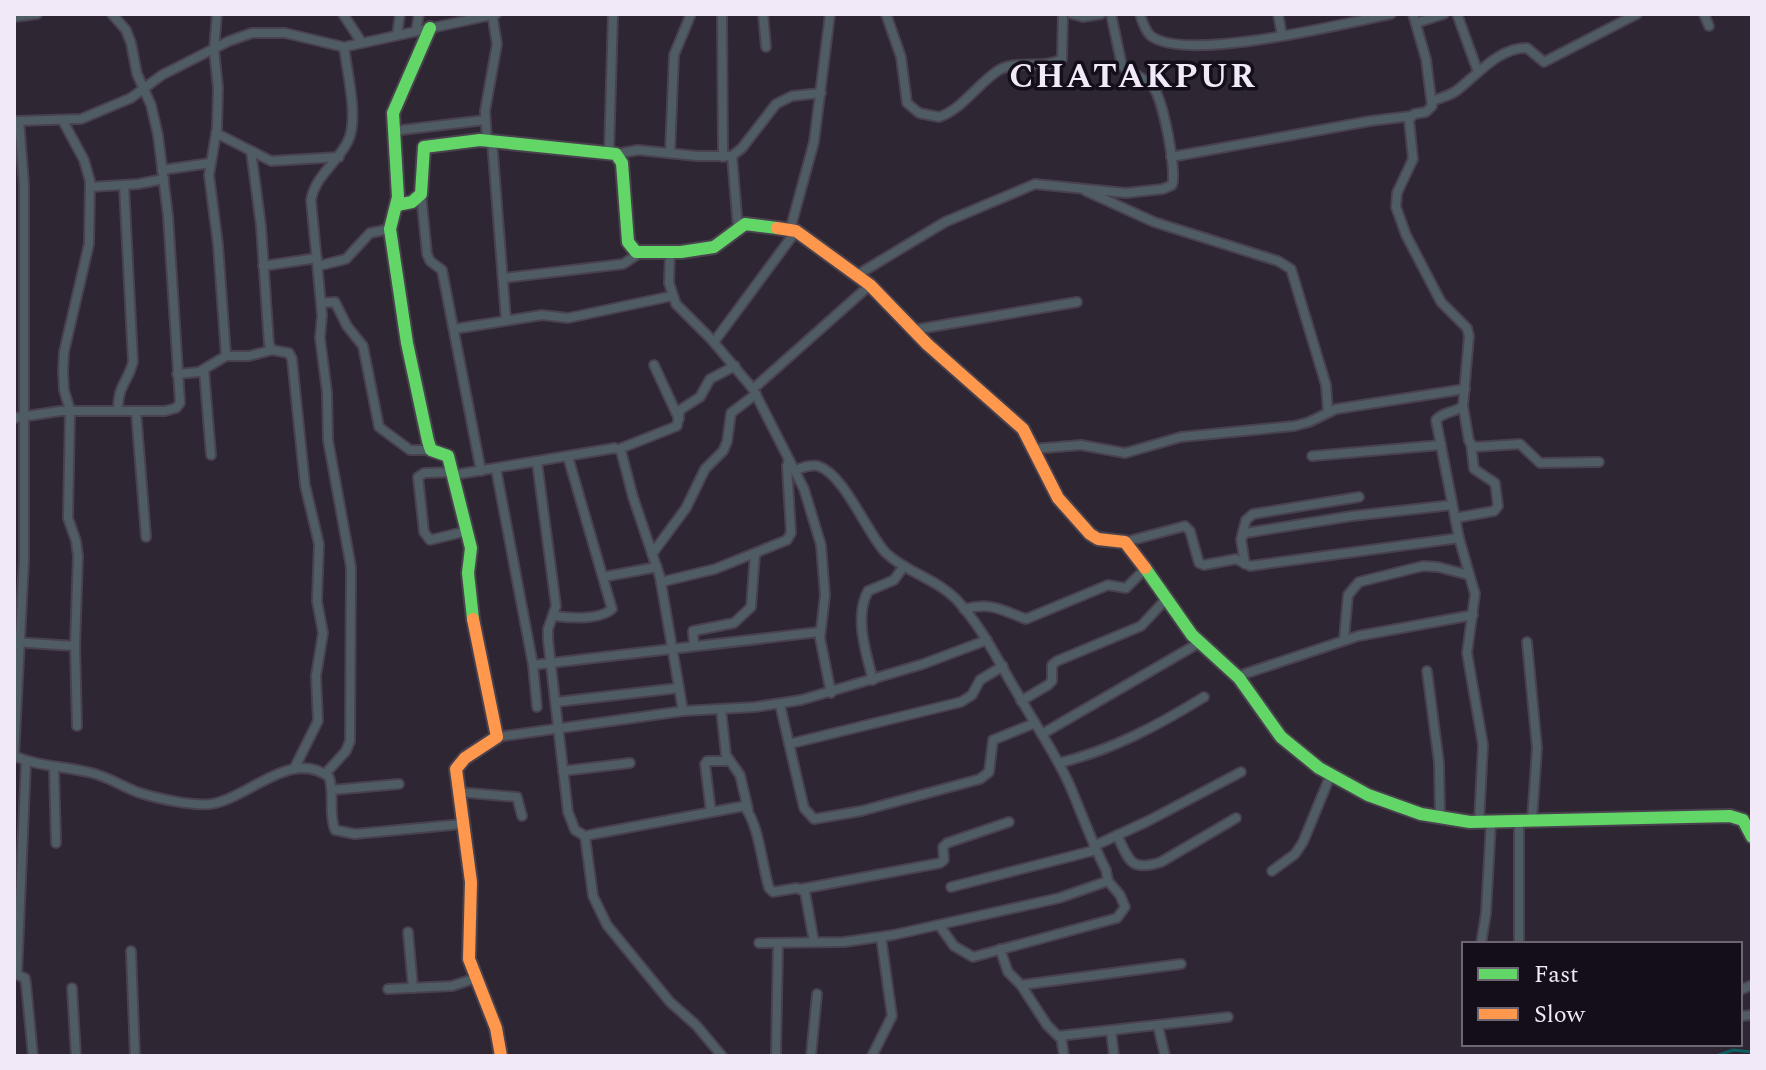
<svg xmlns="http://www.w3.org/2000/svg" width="1766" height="1070" font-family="Spectral,serif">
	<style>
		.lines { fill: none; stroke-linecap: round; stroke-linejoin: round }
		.stream { stroke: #0b5f62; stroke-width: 3 }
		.street-casing { stroke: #49424e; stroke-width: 12 }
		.fast-casing { stroke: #49424e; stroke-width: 16 }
		.slow-casing { stroke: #49424e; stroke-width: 16 }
		.street { stroke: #505c64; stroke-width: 8 }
		.fast { stroke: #63d668; stroke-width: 12 }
		.slow { stroke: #ff974d; stroke-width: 12 }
		.labels { text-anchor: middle; stroke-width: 7; stroke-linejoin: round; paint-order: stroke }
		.district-label { font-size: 34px; font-weight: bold; letter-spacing: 2px; fill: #f2e9f8; stroke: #140e18 }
	</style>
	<rect width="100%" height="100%" fill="#2e2633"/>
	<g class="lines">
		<polyline class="stream" points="1716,1056 1733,1050 1752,1052"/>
		<g class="street-casing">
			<g id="street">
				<polyline points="217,14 214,50 218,88 217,128 209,175 218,245 226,356"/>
				<polyline points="343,14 362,43"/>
				<polyline points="722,14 723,157"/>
				<polyline points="763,14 766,47"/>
				<path d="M 886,14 L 901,57 L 907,103 L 919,113 L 939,117 C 963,109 978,83 999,70 C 1017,59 1043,70 1062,59 L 1063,14"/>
				<polyline points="1072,14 1083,17 1101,14"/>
				<path d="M 1140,14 C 1142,21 1145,31 1151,36 C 1188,63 1345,23 1391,14"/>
				<polyline points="1278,14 1282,35"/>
				<path d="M 1413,14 L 1426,59 L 1432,106 L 1426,112 L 1414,114 L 1409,120 L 1413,159 L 1397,193 L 1396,207 L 1406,235 L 1441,302 L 1467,328 L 1469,336 L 1463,406 C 1455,413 1443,411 1436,420 L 1459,538 L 1475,594 L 1467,653 L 1483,745 L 1479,822"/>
				<polyline points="1457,14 1478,72"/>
				<polyline points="1704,14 1709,26"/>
				<polyline points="14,17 37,14"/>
				<polyline points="1416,23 1444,14"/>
				<polyline points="416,31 419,14"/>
				<polyline points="397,35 400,14"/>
				<path d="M 1432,101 C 1440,98 1449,96 1456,91 C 1476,76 1499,47 1527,48 L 1544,62 L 1637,14"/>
				<polyline points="16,121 81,119 131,98 162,75 229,41 252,33 285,33 344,47 496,14"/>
				<polyline points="63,121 84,160 90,181 89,244 64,352 63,371 64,390 70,410 68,518 76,541 78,556 75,646 77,726"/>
				<polyline points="393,131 485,120"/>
				<polyline points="216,133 271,161 339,157"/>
				<polyline points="487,140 485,111 497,44 492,14"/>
				<polyline points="492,141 506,320"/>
				<polyline points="251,151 261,226 269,344 272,350 289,353 292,359 305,485 319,544 317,601 323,633 316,676 318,721 294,769"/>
				<polyline points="609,152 613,14"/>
				<polyline points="670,153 674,55 691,14"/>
				<polyline points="616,154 638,150 697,156 732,156 742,148 776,104 792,96 821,93"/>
				<polyline points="732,156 738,228"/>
				<polyline points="1171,157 1370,121 1411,116"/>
				<polyline points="162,170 210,163"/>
				<polyline points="90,187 138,184 164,179"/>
				<polyline points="1086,191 1154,222 1278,261 1291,269 1326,385 1328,412"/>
				<polyline points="421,194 427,254 430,261 442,270 481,471"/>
				<polyline points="790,230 814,142 830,14"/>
				<polyline points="670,253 669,283 676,304 711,339 753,389 804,489 821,545 825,595 820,638 831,693"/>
				<polyline points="263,266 317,258"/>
				<polyline points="318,266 346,259 370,233 390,229"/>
				<path d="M 857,275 L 945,222 L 1035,184 L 1126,193 L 1163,189 L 1172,185 C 1177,171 1163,99 1153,87 C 1145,77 1131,74 1122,66 L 1111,14"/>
				<polyline points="504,278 623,264 640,253"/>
				<polyline points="321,303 335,302 347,326 363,346 379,427 410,450 431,450"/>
				<polyline points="454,329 542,315 568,318 672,296"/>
				<polyline points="913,330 1077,302"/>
				<polyline points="714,342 796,231"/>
				<polyline points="654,365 679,419"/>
				<polyline points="204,370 211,455"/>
				<polyline points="177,374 199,372 226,356 249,356 272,350"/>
				<polyline points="753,389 870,285"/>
				<polyline points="1463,406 1469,441 1474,447 1520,444 1540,463 1599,462"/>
				<path d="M 118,411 C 118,383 127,385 133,362 L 124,185"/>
				<polyline points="136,411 146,537"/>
				<polyline points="14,418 60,411 165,411 176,408 180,403 168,216 158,135 151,105 137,74 131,43 126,30 112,14"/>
				<polyline points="619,449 677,426 680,410 700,397 710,379 735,366"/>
				<polyline points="1033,449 1081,445 1125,453 1181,437 1294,426 1309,422 1336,409 1465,389"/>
				<polyline points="1312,456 1441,445"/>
				<path d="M 537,462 L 556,606 L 548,629 L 548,640 L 568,812 L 575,830 L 585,836 L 594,834 L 744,806 C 759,824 762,865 769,888 L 773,892 L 797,888 L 805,892 L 814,942"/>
				<polyline points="496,469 533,665 819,632"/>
				<polyline points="453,472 424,473 418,477 424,532 430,540 467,531"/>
				<polyline points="453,475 615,448 621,451 633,497 660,577 683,711"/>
				<polyline points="1455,518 1494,511 1498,506 1495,483 1474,469 1471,444"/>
				<polyline points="1242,535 1246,520 1253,514 1359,497"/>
				<polyline points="1125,542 1185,526 1190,531 1199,563 1204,565 1236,559 1250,566 1459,538"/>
				<polyline points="652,554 686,508 705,469 723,451 727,442 731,413 756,394"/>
				<polyline points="1245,564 1241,539 1245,533 1352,516 1452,505"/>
				<polyline points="603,577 657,567"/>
				<polyline points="661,582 715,569 787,540 791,533 787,466 789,460"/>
				<path d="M 964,609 C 992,602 1001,610 1026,619 L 1108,585 L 1126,588 L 1146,568"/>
				<path d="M 554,616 C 570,618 599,620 612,609 L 568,457"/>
				<polyline points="1344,639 1348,595 1359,582 1423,566 1438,567 1469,575"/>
				<polyline points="14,642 75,646"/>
				<polyline points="1527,642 1537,748 1532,821"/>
				<polyline points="694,645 693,631 734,623 751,607 755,554"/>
				<polyline points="533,665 537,707"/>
				<polyline points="1427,671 1439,763 1440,819"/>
				<polyline points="1238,676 1358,636 1473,615"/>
				<path d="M 873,680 C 866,653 854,617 868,591 L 894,580 L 904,566"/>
				<polyline points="1021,701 1048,685 1052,681 1052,665 1057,661 1141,626 1167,598"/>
				<polyline points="556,702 679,688"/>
				<polyline points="780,705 804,808 814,819 861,811 980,779 989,772 993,740 1035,723"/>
				<polyline points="721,709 726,755 740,775 748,809"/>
				<polyline points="1042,734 1199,643"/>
				<polyline points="497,737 683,711 755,707 801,700 923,664 987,640"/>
				<polyline points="789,744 961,702 972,695 980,680 1003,666"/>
				<polyline points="14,756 24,560 24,184 19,121"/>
				<path d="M 14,756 C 40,767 65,766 92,773 C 108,777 122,786 137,792 C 155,798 198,808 216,803 C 251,795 292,749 329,777 C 335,794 328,813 335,830 L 355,834 L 463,824"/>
				<path d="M 1059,763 C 1112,750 1157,726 1204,697"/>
				<polyline points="54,768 56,843"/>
				<polyline points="563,771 630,763"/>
				<path d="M 325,774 L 346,751 L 350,741 L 351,567 L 328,440 L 327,392 L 320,338 L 322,315 L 311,200 C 315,176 338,162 348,141 C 359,119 347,72 344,47"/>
				<polyline points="332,790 399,784"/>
				<polyline points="458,792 517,797 522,816"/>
				<polyline points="711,812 705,764 707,761 727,761"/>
				<polyline points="1519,821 1519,944"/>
				<path d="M 1117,835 C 1129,860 1130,872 1161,862 L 1236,818"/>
				<polyline points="585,836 593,896 607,925 670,1002 696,1025 722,1056"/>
				<polyline points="1094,846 1148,821 1241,772"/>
				<polyline points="1272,871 1295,854 1303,842 1331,774"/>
				<polyline points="951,887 1096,850"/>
				<polyline points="801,889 940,863 944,860 943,847 947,843 1009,822"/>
				<polyline points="939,925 954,946 973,957 1117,918 1125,907 1120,895 1108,881"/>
				<polyline points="408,932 413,988"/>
				<path d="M 759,943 L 844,942 L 893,935 L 1059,898 L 1108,881 L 1106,870 C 1092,843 1082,814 1070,786 C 1056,754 1036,726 1019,696 C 999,663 983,628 956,599 C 935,578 905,572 885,552 C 866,531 844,474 818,466 C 811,464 802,468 795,470"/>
				<polyline points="1481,944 1486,913 1491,822"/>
				<polyline points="1000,949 1008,972 1021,985 1047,1025 1058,1036 1228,1017"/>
				<polyline points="131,951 135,1056"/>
				<polyline points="15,974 25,978 26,984 33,1056"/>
				<polyline points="17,974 26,761"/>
				<polyline points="1021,985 1181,964"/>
				<polyline points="72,988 76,1056"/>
				<polyline points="388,989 452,986 476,978"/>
				<polyline points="1740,990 1752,985"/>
				<polyline points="1740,1016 1752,1015"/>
				<polyline points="1158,1026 1165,1056"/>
				<polyline points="1111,1031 1114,1056"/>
				<polyline points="1061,1036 1064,1056"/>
				<polyline points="776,1056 778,943"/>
				<polyline points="811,1056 817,994"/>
				<polyline points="872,1056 892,1016 881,937"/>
			</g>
		</g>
		<g class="fast-casing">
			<g id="fast">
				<polyline points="430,28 393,113 398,197 390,229 407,343 428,441 431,450 448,456 471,548 468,573 473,619"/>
				<polyline points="397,205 412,202 421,194 424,147 480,140 616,154 622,163 628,242 636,252 681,252 714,247 745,224 777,228"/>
				<polyline points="1145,568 1192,635 1239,678 1281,737 1319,768 1368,795 1421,814 1470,822 1730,816 1743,820 1752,837"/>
			</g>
		</g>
		<g class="slow-casing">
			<g id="slow">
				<polyline points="777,228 796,231 870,285 927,344 1023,429 1058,498 1090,534 1098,539 1125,542 1145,568"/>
				<polyline points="473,619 497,737 465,758 456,769 471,882 469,959 496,1028 501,1056"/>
			</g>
		</g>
		<use href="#street" class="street"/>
		<use href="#fast" class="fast"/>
		<use href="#slow" class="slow"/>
	</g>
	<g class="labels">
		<g class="district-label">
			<text x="1133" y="87">CHATAKPUR</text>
		</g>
	</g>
	<rect width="1766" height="1070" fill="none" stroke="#f2e9f8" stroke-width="32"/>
	<rect x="1462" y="942" width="280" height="104" fill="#140e18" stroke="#6d6672" stroke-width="2"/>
	<rect x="1478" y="968" width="40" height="12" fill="#63d668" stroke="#6d6672" stroke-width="2"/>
	<text x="1534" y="982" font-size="24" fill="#f2e9f8">Fast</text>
	<rect x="1478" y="1008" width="40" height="12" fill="#ff974d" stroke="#6d6672" stroke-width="2"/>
	<text x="1534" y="1022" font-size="24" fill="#f2e9f8">Slow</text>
</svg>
